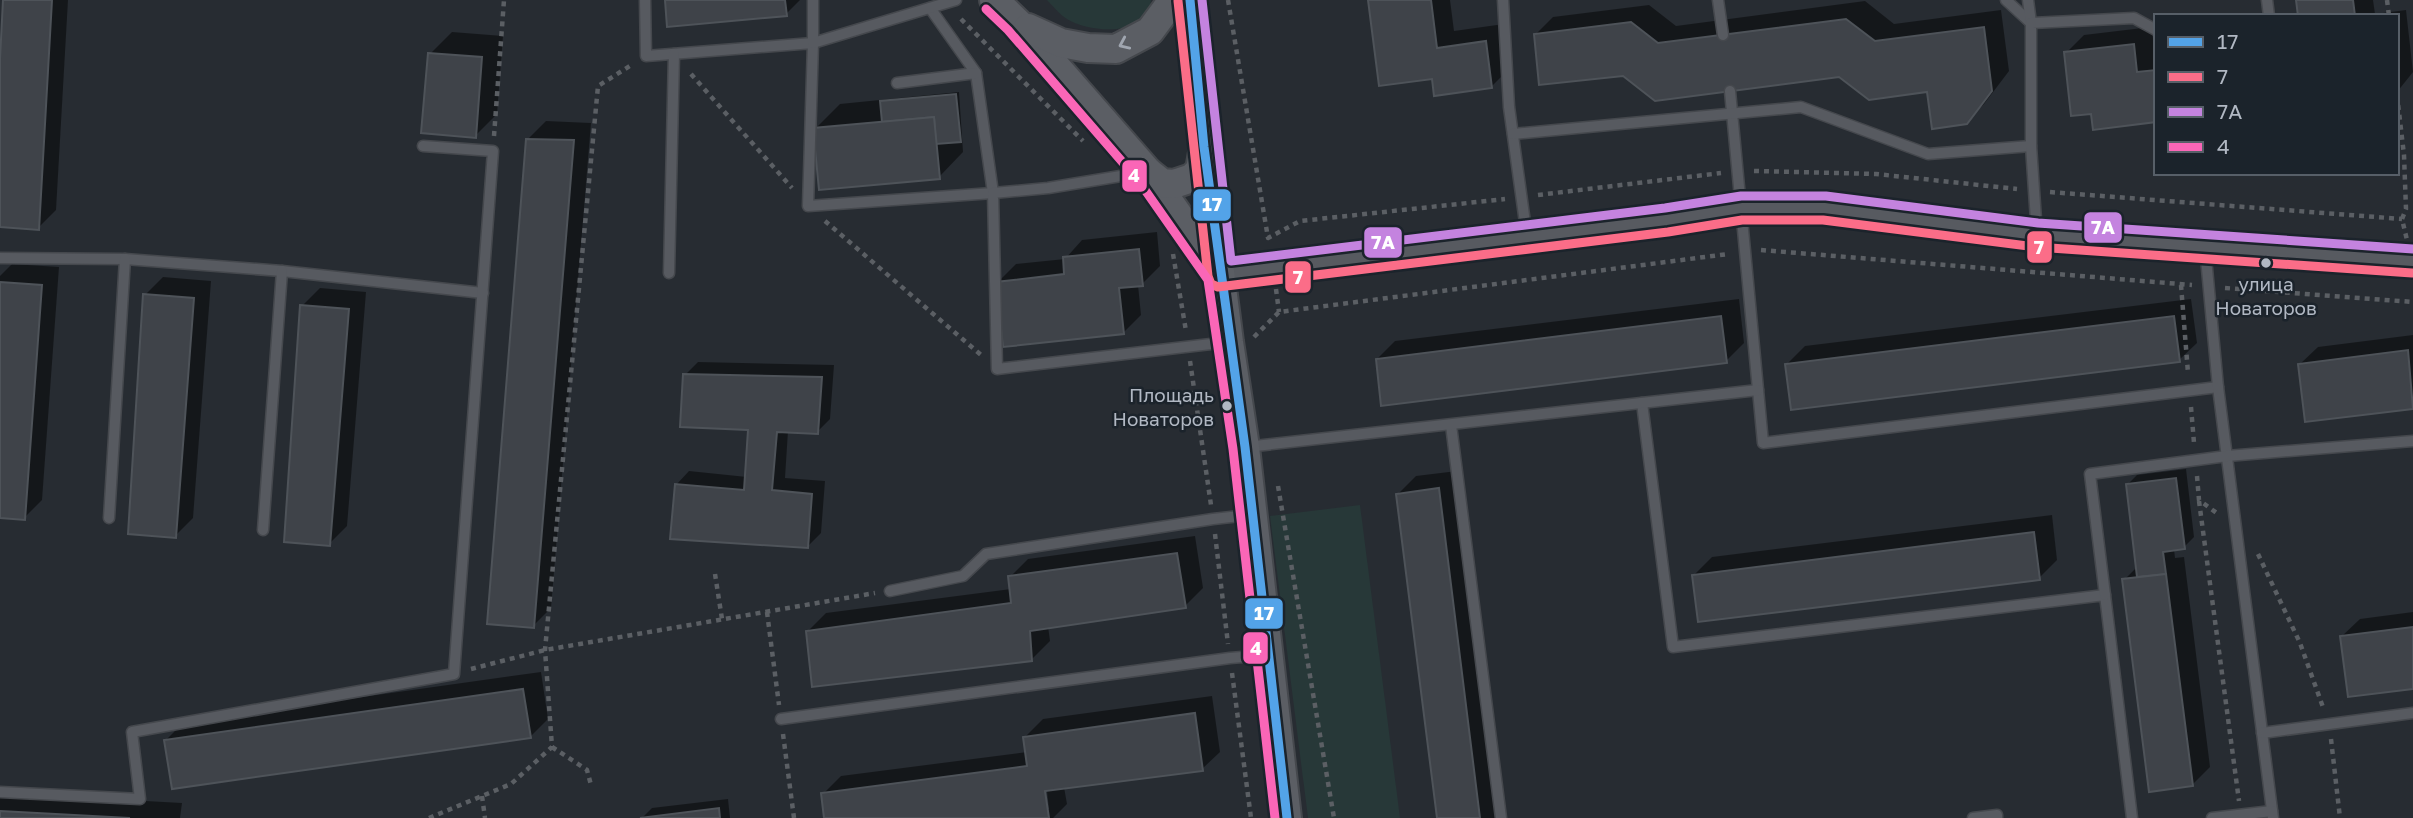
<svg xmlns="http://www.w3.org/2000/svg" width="2413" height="818" font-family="'Golos Text',sans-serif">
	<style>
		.green { fill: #273838 }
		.shadow { fill: #0007; fill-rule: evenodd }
		.building { fill: #3f4349; stroke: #4e5359; stroke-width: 2 }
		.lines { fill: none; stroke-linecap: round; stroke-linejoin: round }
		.lane-casing { stroke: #45484d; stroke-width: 13 }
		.street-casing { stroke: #45484d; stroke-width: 23 }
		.secondary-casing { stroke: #45484d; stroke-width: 32 }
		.path { stroke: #5b5f64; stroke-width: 4.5; stroke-dasharray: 5 5; stroke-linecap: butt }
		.lane { stroke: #575a60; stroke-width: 10 }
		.street { stroke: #575a60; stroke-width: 19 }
		.secondary { stroke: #5b5e64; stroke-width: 28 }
		.bus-1-casing { stroke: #1b232b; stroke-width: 14 }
		.bus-2-casing { stroke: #1b232b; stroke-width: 14 }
		.bus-3-casing { stroke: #1b232b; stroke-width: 14 }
		.bus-4-casing { stroke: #1b232b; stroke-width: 14 }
		.bus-1 { stroke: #53a3e8; stroke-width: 9 }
		.bus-2 { stroke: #fb6d88; stroke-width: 9 }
		.bus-3 { stroke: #c483df; stroke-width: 9 }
		.bus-4 { stroke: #fa66b7; stroke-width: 9 }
		.oneway { stroke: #a0a6b0 }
		.bus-dot { fill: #b1b8c3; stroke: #1b232b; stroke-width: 2.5 }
		.labels { text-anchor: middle; stroke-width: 5; stroke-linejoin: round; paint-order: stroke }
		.bus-label { font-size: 19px; fill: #b1b8c3; stroke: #1b232b }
		.line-badge { stroke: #1b232b; stroke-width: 2.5 }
		.badge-label { font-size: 19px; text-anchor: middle; font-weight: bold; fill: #fff }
	</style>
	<rect width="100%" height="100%" fill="#272c32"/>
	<g class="green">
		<path d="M 1047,0 L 1151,0 C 1148,38 1090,33 1067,19 C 1060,15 1053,6 1047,0 Z"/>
		<polygon points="1360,505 1400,818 1308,818 1270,516"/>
	</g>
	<g class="shadow">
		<polygon points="5,0 68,0 56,210 38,228 0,226 0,91"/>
		<polygon points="666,0 800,0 786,14"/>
		<polygon points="1370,0 1450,0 1454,31 1504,24 1510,68 1492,86 1434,77"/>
		<polygon points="2298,0 2373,0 2375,14 2406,10 2413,72 2397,92 2397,16 2300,16"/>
		<polygon points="1865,1 1894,24 2001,10 2009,71 1984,104 1966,122 1929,90 1840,75 1623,74 1535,35 1553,17 1649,5 1676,26"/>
		<polygon points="2151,27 2156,55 2156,120 2093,112 2066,53 2084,35"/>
		<polygon points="452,32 503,36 497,114 475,136 430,54"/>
		<polygon points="959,92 963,152 939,177 815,129 840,104"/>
		<polygon points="546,121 591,123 551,608 533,626 528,139"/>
		<polygon points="1157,232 1160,266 1142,284 1138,285 1141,315 1123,333 998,282 1016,264 1065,259 1082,240"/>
		<polygon points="12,264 59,267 42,500 24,518 0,516 0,276"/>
		<polygon points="163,277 211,281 193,518 175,536 145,295"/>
		<polygon points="320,288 366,292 347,526 329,544 302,306"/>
		<polygon points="1739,299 1744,343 1726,361 1377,359 1395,341"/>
		<polygon points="2191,299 2197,343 2179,360 1787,364 1805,346"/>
		<polygon points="2413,335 2413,407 2307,420 2300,364 2318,347"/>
		<polygon points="698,362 834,365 830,419 817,432 788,431 785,478 825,481 821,533 808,546 676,485 689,471 747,477 750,428 685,375"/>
		<polygon points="2186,469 2194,537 2184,547 2174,549 2175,558 2184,557 2210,767 2192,785 2124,580 2138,566 2127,485 2137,475"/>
		<polygon points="1457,471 1500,818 1438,818 1398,494 1416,476"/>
		<polygon points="2052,515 2057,560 2039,578 1694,575 1712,557"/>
		<polygon points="1195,536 1203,588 1185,606 1048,626 1050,641 1032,659 808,631 826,613 1011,589 1010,577 1028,559"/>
		<polygon points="2413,612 2413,687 2342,636 2360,619"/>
		<polygon points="541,672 548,719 530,737 166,740 184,722"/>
		<path d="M 1212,696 L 1220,752 L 1202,769 L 1064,787 L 1067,804 L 1053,818 L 825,818 L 823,794 L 841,776 L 1027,752 L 1025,737 L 1043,719 ZM 1046,782 L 1049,809 L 1046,809 L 1042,783 Z"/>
		<polygon points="0,793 182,803 180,818 0,818"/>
		<polygon points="728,799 730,818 642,818 652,808"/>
	</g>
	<g class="building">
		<polygon points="3,0 52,0 39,230 0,227 0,59"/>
		<polygon points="665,0 785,0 787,16 667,27"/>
		<polygon points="1368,0 1431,0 1437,48 1486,41 1492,88 1434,96 1432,79 1379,86"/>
		<polygon points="2296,0 2353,0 2355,16 2298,16"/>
		<polygon points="1846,19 1875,41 1984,27 1992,91 1967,124 1932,129 1927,92 1869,100 1839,77 1655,101 1623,76 1539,85 1534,34 1631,22 1658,43"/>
		<polygon points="2134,44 2137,72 2156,70 2156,122 2093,130 2091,114 2071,116 2064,52"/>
		<polygon points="428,53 482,57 476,138 421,133"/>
		<polygon points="956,94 961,142 936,144 934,117 882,122 880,101"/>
		<polygon points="934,117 940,179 819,190 813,128"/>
		<polygon points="526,139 574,140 534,628 487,624"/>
		<polygon points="1139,249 1143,286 1119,288 1124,334 1003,347 996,282 1064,274 1063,257"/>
		<polygon points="0,282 42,285 25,520 0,518"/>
		<polygon points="143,294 194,298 176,538 128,534"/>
		<polygon points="300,305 349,309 330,546 284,542"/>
		<polygon points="1721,316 1727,363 1381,406 1376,359"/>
		<polygon points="2174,316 2180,362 1791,410 1785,364"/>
		<polygon points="2408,350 2413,409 2305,422 2298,364"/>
		<polygon points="683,374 822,377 818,434 777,432 772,490 812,494 808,548 670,539 675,484 744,490 748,430 680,427"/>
		<polygon points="2176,478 2185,549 2163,552 2166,574 2137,577 2126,484"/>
		<polygon points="1439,488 1480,818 1437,818 1396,494"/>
		<polygon points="2034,532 2040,580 1698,622 1692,575"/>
		<polygon points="1177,553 1186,608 1030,631 1032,661 812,687 806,631 1011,603 1008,576"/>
		<polygon points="2166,574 2193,786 2149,792 2122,579"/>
		<polygon points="2413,627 2413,689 2348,697 2340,636"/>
		<polygon points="523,689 531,738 172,789 164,740"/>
		<polygon points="1195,713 1203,771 1045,791 1049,818 824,818 821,793 1027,766 1023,737"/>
		<polygon points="719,808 720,818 640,818"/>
		<polygon points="0,811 130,818 0,818"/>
	</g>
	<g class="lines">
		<g class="lane-casing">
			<g id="lane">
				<polyline points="645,0 646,56 813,43 808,206 993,193 976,73 930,8"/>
				<polyline points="813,0 813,43 956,0"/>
				<polyline points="1503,0 1509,107 1527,237"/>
				<polyline points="1718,0 1723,35"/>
				<polyline points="2006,0 2031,23"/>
				<polyline points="2028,0 2031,23"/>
				<polyline points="2267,0 2269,16"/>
				<polyline points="897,83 976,73"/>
				<polyline points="1730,91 1763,443 2218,387"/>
				<polyline points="1513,134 1801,107 1928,154 2031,146"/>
				<polyline points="1145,172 1048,188 993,193 997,369 1228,342"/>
				<polyline points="2037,235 2031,146 2031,23 2134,18 2156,30"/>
				<polyline points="2205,247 2218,387 2273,818"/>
				<polyline points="0,258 125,259 282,271 483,293"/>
				<polyline points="669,273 674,54"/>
				<polyline points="1642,403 1673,647 2105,595 2132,818"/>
				<polyline points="1451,425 1501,818"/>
				<polyline points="1246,447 1758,390"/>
				<polyline points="109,518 125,259"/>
				<polyline points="263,530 282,271"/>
				<polyline points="890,591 963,576 986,554 1213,519 1249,515"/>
				<polyline points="2105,595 2090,474 2227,456 2413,441"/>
				<polyline points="781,719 1230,658 1267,655"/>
				<polyline points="2262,733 2413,713"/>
				<polyline points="0,792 140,799 132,732 454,674 493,151 423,146"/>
				<polyline points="1973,818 1997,815 1997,818"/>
				<polyline points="2212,818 2272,811"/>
			</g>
		</g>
		<g class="street-casing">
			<polyline id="street" points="1220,275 1667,220 1741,208 1824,208 2037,235 2413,261"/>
		</g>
		<g class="secondary-casing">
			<g id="secondary">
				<polyline points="994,0 1017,22 1148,172 1219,273"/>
				<polyline points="1190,0 1204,147 1229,342 1245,447 1287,818"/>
				<polyline points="1028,28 1061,43 1088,48 1116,49 1150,31 1173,0"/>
				<polyline points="1148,172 1162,183 1174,184 1192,178 1200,170 1204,147"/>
			</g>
		</g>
		<g class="path">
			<polyline points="1228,0 1268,238 1300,221 1505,199"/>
			<polyline points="2387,0 2389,16"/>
			<polyline points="961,19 1083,141"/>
			<polyline points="691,74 792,188"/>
			<polyline points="2397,95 2404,155 2406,209 2402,219 2407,240"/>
			<polyline points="494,136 504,0"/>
			<polyline points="1754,171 1876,174 2017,189"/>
			<polyline points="2050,192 2402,219"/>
			<polyline points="1538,195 1721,173"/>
			<polyline points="825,221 981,355"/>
			<polyline points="1761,250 2192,285"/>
			<polyline points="1173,254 1186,331"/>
			<polyline points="2181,285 2188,373"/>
			<polyline points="2225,288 2413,302"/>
			<polyline points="1276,289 1279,312"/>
			<polyline points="1254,337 1279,312 1728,254"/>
			<polyline points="1190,361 1211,505"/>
			<polyline points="2191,407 2194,443"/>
			<polyline points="2197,476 2199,500 2218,514"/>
			<polyline points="1278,486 1334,818"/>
			<polyline points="2199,501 2239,801"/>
			<polyline points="1215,534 1228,644"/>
			<polyline points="2258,554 2300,643 2324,710"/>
			<polyline points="715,574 722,619"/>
			<polyline points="767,612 779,705"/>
			<polyline points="471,669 545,650 875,593"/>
			<polyline points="1232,673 1251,818"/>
			<polyline points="783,734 794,818"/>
			<polyline points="2331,739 2340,818"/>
			<polyline points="552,747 587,770 591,785"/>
			<polyline points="482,796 485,818"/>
			<polyline points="429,818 511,784 552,747 545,650 598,86 633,64"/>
		</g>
		<use href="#lane" class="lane"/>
		<use href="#street" class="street"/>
		<use href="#secondary" class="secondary"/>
		<g class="bus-1-casing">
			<polyline id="bus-1" points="1190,0 1204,147 1245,447 1287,818"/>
		</g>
		<g class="bus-2-casing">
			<polyline id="bus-2" points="1178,1 1208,276 1211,284 1218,287 1668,232 1742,220 1823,220 2036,247 2412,273"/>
		</g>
		<g class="bus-3-casing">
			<polyline id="bus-3" points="1202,0 1231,261 1665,208 1741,196 1826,196 2038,223 2413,249"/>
		</g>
		<g class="bus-4-casing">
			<polyline id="bus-4" points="986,9 1008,30 1138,180 1208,280 1233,449 1275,818"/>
		</g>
		<use href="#bus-1" class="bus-1"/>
		<use href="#bus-2" class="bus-2"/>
		<use href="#bus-3" class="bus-3"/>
		<use href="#bus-4" class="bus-4"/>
	</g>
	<defs><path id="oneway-chevron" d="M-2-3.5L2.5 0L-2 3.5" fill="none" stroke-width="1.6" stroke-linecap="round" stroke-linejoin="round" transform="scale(1.75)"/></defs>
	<use class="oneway" href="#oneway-chevron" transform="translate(1124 44) rotate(156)"/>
	<g class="bus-dot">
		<circle cx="2266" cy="263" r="6"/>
		<circle cx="1227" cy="406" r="6"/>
	</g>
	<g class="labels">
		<g class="bus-label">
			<text x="2266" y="291">улица<tspan x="2266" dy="24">Новаторов</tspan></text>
			<text x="1214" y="402" text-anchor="end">Площадь<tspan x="1214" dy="24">Новаторов</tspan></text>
		</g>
	</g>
	<g class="line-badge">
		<rect x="1121" y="159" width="27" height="34" rx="7" fill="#fa66b7"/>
		<rect x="1192" y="188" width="40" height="34" rx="7" fill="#53a3e8"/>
		<rect x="2083" y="211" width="40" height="33" rx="7" fill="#c483df"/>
		<rect x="1363" y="226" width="40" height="33" rx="7" fill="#c483df"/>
		<rect x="2026" y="230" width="27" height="34" rx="7" fill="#fb6d88"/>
		<rect x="1284" y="260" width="28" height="34" rx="7" fill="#fb6d88"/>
		<rect x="1244" y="597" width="40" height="33" rx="7" fill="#53a3e8"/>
		<rect x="1242" y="631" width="27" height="34" rx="7" fill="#fa66b7"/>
	</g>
	<g class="badge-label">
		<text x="1134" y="182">4</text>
		<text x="1212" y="211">17</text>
		<text x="2103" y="234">7А</text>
		<text x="1383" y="249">7А</text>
		<text x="2039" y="254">7</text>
		<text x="1298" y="284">7</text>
		<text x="1264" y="620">17</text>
		<text x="1256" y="655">4</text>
	</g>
	<rect x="2154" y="14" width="245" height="161" fill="#1b232b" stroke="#575f68" stroke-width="2"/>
	<rect x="2168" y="37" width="35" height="10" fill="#53a3e8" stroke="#575f68" stroke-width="2"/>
	<text x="2217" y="49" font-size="21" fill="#b1b8c3">17</text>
	<rect x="2168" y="72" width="35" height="10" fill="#fb6d88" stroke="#575f68" stroke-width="2"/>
	<text x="2217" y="84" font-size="21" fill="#b1b8c3">7</text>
	<rect x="2168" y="107" width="35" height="10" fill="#c483df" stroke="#575f68" stroke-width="2"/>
	<text x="2217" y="119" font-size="21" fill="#b1b8c3">7А</text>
	<rect x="2168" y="142" width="35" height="10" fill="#fa66b7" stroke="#575f68" stroke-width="2"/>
	<text x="2217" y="154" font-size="21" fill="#b1b8c3">4</text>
</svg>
